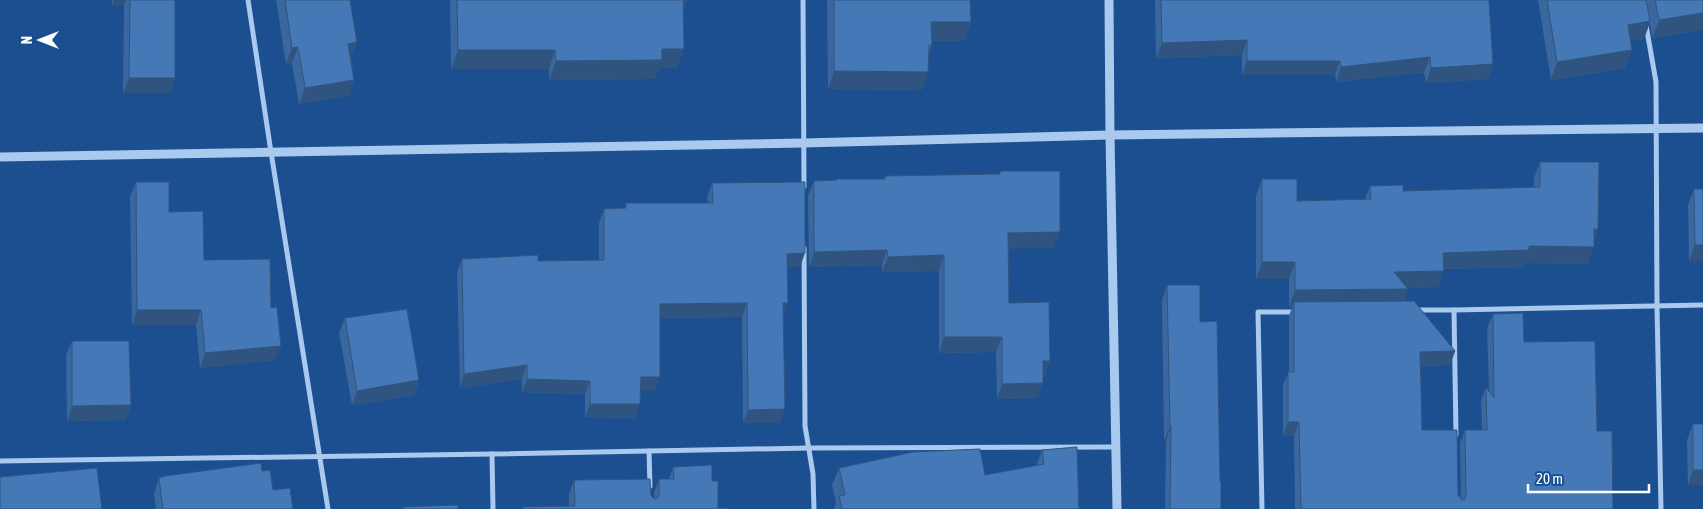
<svg xmlns="http://www.w3.org/2000/svg" width="1703" height="509" font-family="'Asap Condensed',sans-serif">
	<style>
		.lines { fill: none; stroke-linecap: round; stroke-linejoin: round }
		.minor { stroke: #a9c9ee; stroke-width: 5 }
		.tertiary { stroke: #a9c9ee; stroke-width: 9 }
		.wall { fill: #3a679d }
		.shaded-wall { fill: #305480 }
		.building { fill: #4478b7; stroke: #305480 }
	</style>
	<rect width="100%" height="100%" fill="#1b4f8f"/>
	<g class="lines">
		<g class="minor">
			<polyline points="248,0 271,152 328,509"/>
			<polyline points="803,0 804,187"/>
			<polyline points="1646,25 1656,82 1657,306 1661,509"/>
			<polyline points="804,248 805,426 813,474 814,509"/>
			<polyline points="1417,310 1454,310"/>
			<polyline points="1456,435 1454,310 1703,305"/>
			<polyline points="649,451 650,486"/>
			<polyline points="492,454 493,509"/>
			<polyline points="0,461 492,454 810,448 1117,447"/>
			<polyline points="1262,509 1258,312 1296,312"/>
		</g>
		<g class="tertiary">
			<polyline points="1109,0 1110,135 1117,509"/>
			<polyline points="0,157 803,143 1110,135 1703,128"/>
		</g>
	</g>
	<g class="wall">
		<polygon points="112,0 190,0 175,0 175,78 170,93 123,93 124,6 112,6"/>
		<polygon points="276,0 350,0 351,58 354,80 349,96 299,104 292,63 286,64"/>
		<polygon points="450,0 687,0 683,9 684,49 677,68 659,68 655,79 549,80 549,69 451,69"/>
		<polygon points="827,0 970,0 971,22 964,41 932,41 922,90 828,89"/>
		<polygon points="1155,0 1489,0 1488,79 1426,83 1424,72 1336,82 1335,75 1242,75 1242,55 1156,58"/>
		<polygon points="1538,0 1703,0 1703,30 1652,38 1650,23 1644,39 1630,41 1625,68 1551,80"/>
		<polygon points="1540,162 1598,229 1594,240 1588,264 1524,263 1523,267 1444,269 1438,287 1407,288 1408,289 1404,301 1455,351 1450,365 1421,366 1422,430 1458,495 1461,499 1460,443 1465,430 1482,430 1481,401 1486,387 1489,391 1487,328 1493,314 1524,342 1597,431 1613,509 1295,509 1294,436 1283,436 1283,385 1289,372 1289,316 1292,307 1289,307 1289,279 1256,279 1256,196 1262,179 1297,201 1365,199 1370,186 1403,191 1534,187 1534,178"/>
		<polygon points="1000,171 1054,248 1008,248 1009,303 1050,361 1044,376 1043,376 1038,398 997,399 996,352 939,353 939,271 882,272 882,265 809,267 808,196 814,181 836,180 837,179 884,179 885,176 999,174"/>
		<polygon points="136,182 169,212 204,260 271,308 275,360 200,368 196,325 132,325 130,197"/>
		<polygon points="712,183 800,267 787,267 784,314 780,423 743,423 742,317 660,318 655,391 641,391 635,418 585,417 585,394 522,392 522,379 460,388 457,272 462,259 538,261 599,260 599,223 604,209 625,208 626,203 708,203 707,197"/>
		<polygon points="1694,189 1703,260 1689,261 1688,205"/>
		<polygon points="1167,285 1200,322 1221,509 1165,509 1166,441 1164,441 1162,300"/>
		<polygon points="345,318 419,380 414,395 352,405 339,333"/>
		<polygon points="72,341 131,405 125,420 67,421 66,355"/>
		<polygon points="1693,424 1703,424 1703,485 1688,485 1687,440"/>
		<polygon points="1042,450 1079,509 834,509 836,503 832,485 839,468 985,475 1036,466"/>
		<polygon points="673,467 712,481 718,508 729,509 522,509 523,507 569,506 569,494 574,480 651,496 654,499 654,493 659,479 669,479"/>
		<polygon points="262,471 273,490 293,509 156,509 154,494 159,478"/>
	</g>
	<g class="shaded-wall">
		<polygon points="114,0 126,0 124,6 112,6"/>
		<polygon points="683,1 687,1 680,20"/>
		<polygon points="1703,13 1703,30 1652,38 1659,20"/>
		<polygon points="1650,21 1644,39 1621,43 1628,25"/>
		<polygon points="931,22 971,22 964,41 925,41"/>
		<polygon points="1247,40 1242,55 1156,58 1162,43"/>
		<polygon points="357,42 351,58 343,59 348,44"/>
		<polygon points="298,47 292,63 286,64 292,48"/>
		<polygon points="662,49 684,49 677,68 659,68 655,79 549,80 556,61"/>
		<polygon points="458,50 555,50 549,69 451,69"/>
		<polygon points="1632,50 1625,68 1551,80 1557,62"/>
		<polygon points="1430,57 1424,72 1336,82 1341,67"/>
		<polygon points="1247,61 1340,61 1335,75 1242,75"/>
		<polygon points="1493,64 1488,79 1426,83 1431,68"/>
		<polygon points="834,71 928,72 922,90 828,89"/>
		<polygon points="129,78 175,78 170,93 123,93"/>
		<polygon points="354,80 349,96 299,104 305,88"/>
		<polygon points="1594,229 1598,229 1592,246"/>
		<polygon points="1060,232 1054,248 1002,249 1008,233"/>
		<polygon points="1695,245 1703,245 1703,260 1689,261"/>
		<polygon points="1529,246 1594,247 1588,264 1524,263 1523,267 1437,269 1443,253"/>
		<polygon points="887,250 882,265 809,267 814,252"/>
		<polygon points="805,253 800,267 782,267 787,254"/>
		<polygon points="944,255 939,271 882,272 888,257"/>
		<polygon points="1262,262 1295,262 1289,279 1256,279"/>
		<polygon points="1444,271 1438,287 1388,289 1394,272"/>
		<polygon points="1408,289 1402,306 1294,302 1292,307 1289,307 1295,290"/>
		<polygon points="747,303 742,317 655,318 660,304"/>
		<polygon points="783,303 788,303 783,317"/>
		<polygon points="137,310 201,310 196,325 132,325"/>
		<polygon points="944,337 1002,337 996,352 939,353"/>
		<polygon points="281,346 275,360 200,368 205,353"/>
		<polygon points="1455,351 1450,365 1415,366 1420,352"/>
		<polygon points="1043,361 1050,361 1044,376 1037,376"/>
		<polygon points="527,365 522,379 460,388 464,374"/>
		<polygon points="641,377 660,377 655,391 636,391"/>
		<polygon points="527,379 590,381 585,394 522,392"/>
		<polygon points="419,380 414,395 352,405 357,391"/>
		<polygon points="1043,383 1038,398 997,399 1002,384"/>
		<polygon points="590,404 640,404 635,418 585,417"/>
		<polygon points="131,405 125,420 67,421 72,406"/>
		<polygon points="785,409 780,423 743,423 748,410"/>
		<polygon points="1288,422 1299,422 1294,436 1283,436"/>
		<polygon points="1170,426 1171,426 1166,441 1164,441"/>
		<polygon points="1693,470 1703,470 1703,485 1688,485"/>
	</g>
	<g class="building">
		<polygon points="130,0 175,0 175,78 129,78"/>
		<polygon points="285,0 350,0 357,42 348,44 354,80 305,88 298,47 292,48"/>
		<polygon points="457,0 687,0 683,1 684,49 662,49 662,60 556,61 555,50 458,50"/>
		<polygon points="834,0 970,0 971,22 931,22 932,45 929,45 928,72 834,71"/>
		<polygon points="1161,0 1489,0 1493,64 1431,68 1430,57 1341,67 1340,61 1247,61 1247,40 1162,43"/>
		<polygon points="1547,0 1646,0 1650,21 1628,25 1632,50 1557,62"/>
		<polygon points="1655,0 1703,0 1703,13 1659,20"/>
		<polygon points="1540,162 1599,162 1598,229 1594,229 1594,247 1529,246 1529,250 1443,253 1444,271 1394,272 1408,289 1295,290 1295,262 1262,262 1262,179 1297,179 1297,201 1371,199 1370,186 1403,185 1403,191 1540,187"/>
		<polygon points="1000,171 1060,171 1060,232 1008,233 1009,303 1049,302 1050,361 1043,361 1043,383 1002,384 1002,337 944,337 944,255 888,257 887,250 814,252 814,181 837,180 837,179 885,179 885,176 1000,174"/>
		<polygon points="136,182 169,182 169,212 203,211 204,260 270,259 271,308 277,307 281,346 205,353 201,310 137,310"/>
		<polygon points="805,182 805,253 787,254 788,303 783,303 785,409 748,410 747,303 660,304 660,377 641,377 640,404 590,404 590,381 527,379 527,365 464,374 462,259 538,255 538,261 604,260 604,209 626,208 626,203 713,203 712,183"/>
		<polygon points="1694,189 1703,189 1703,245 1695,245"/>
		<polygon points="1167,285 1200,285 1200,322 1217,321 1220,481 1221,481 1221,509 1170,509 1171,426 1170,426"/>
		<polygon points="1414,301 1455,351 1420,352 1422,430 1457,430 1458,495 1462,500 1465,499 1466,495 1465,430 1487,430 1486,387 1494,398 1493,314 1523,313 1524,342 1595,341 1597,431 1612,431 1613,509 1301,509 1299,422 1288,422 1288,372 1294,372 1294,302"/>
		<polygon points="407,309 419,380 357,391 345,318"/>
		<polygon points="72,341 129,341 131,405 72,406"/>
		<rect x="1693" y="424" width="10" height="46"/>
		<polygon points="1077,447 1079,509 842,509 839,496 845,495 839,468 913,452 980,449 985,475 1044,464 1042,450"/>
		<polygon points="261,463 262,471 270,470 273,490 290,488 293,509 163,509 159,478 165,476"/>
		<polygon points="712,465 712,481 718,481 718,508 729,508 729,509 523,509 523,507 575,506 574,480 650,479 651,496 655,499 658,498 659,495 659,479 674,479 673,467"/>
		<polygon points="97,468 102,509 0,509 0,477"/>
		<polygon points="458,505 458,509 403,509 403,507"/>
	</g>
	<g transform="translate(40 40) rotate(270)" stroke="#1b4f8f" stroke-width="4" paint-order="stroke">
	<path d="M0-4L9 19L0 12L-9 19Z" fill="#ffffff"/>
	<text y="-8" font-size="14" font-weight="bold" text-anchor="middle" fill="#ffffff">N</text>
	</g>
	<path d="M1528 484v8h121v-8" fill="none" stroke="#ffffff" stroke-width="2.5"/>
	<text x="1536" y="484" font-size="15" fill="#ffffff" stroke="#1b4f8f" stroke-width="4" paint-order="stroke">20 m</text>
</svg>
